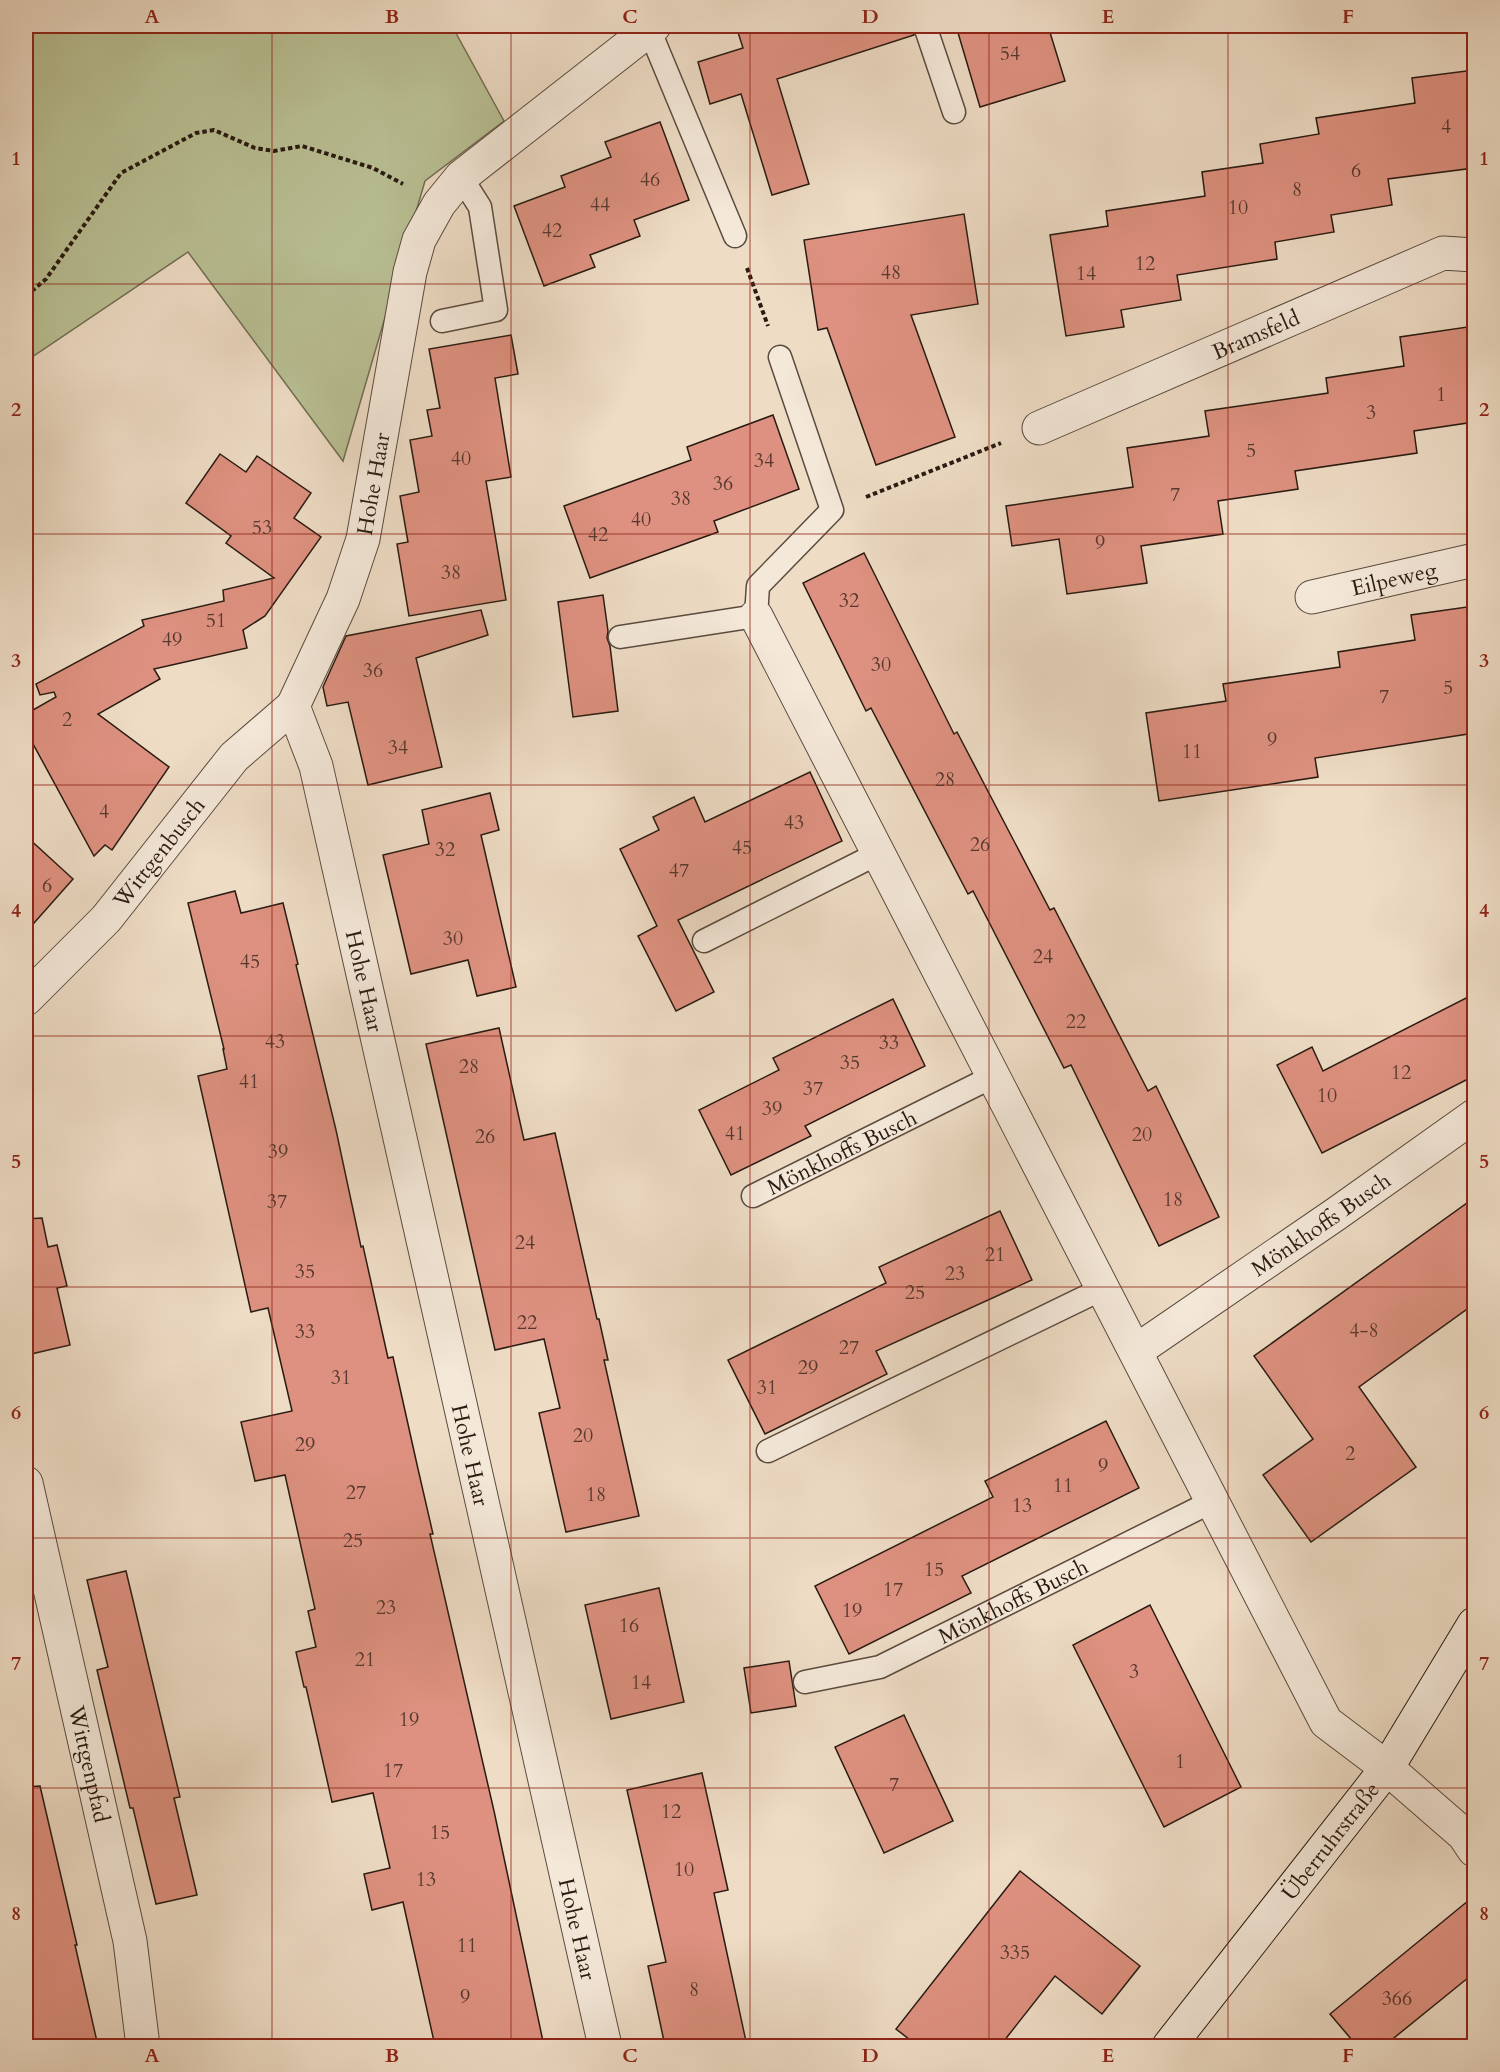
<svg xmlns="http://www.w3.org/2000/svg" width="1500" height="2072" font-family="Cardo,serif">
	<style>
		.green { fill: #b9c094; stroke: #716e53; stroke-width: 1.5 }
		.building { fill: #de9180; stroke: #291b12; stroke-width: 1.5 }
		.lines { fill: none; stroke-linecap: round; stroke-linejoin: round }
		.lane-casing { stroke: #5a4b3f; stroke-width: 25 }
		.street-casing { stroke: #5a4b3f; stroke-width: 35 }
		.secondary-casing { stroke: #291b12; stroke-width: 35 }
		.path { stroke: #291b12; stroke-width: 4; stroke-dasharray: 4.5 3; stroke-linecap: butt }
		.lane { stroke: #f4e8d9; stroke-width: 22 }
		.street { stroke: #f4e8d9; stroke-width: 33 }
		.secondary { stroke: #f4e8d9; stroke-width: 33 }
		.grid { fill: none; stroke: #8f2418; stroke-width: 1.5; stroke-opacity: 0.55 }
		.labels { text-anchor: middle; stroke-width: 4.5; stroke-linejoin: round; paint-order: stroke }
		.number-label { font-size: 20px; fill: #56382e }
		.street-label { font-size: 22px; fill: #291b12; stroke: #f4e8d9 }
		.neatline { fill: none; stroke: #8f2418; stroke-width: 2 }
		.grid-label { font-size: 20px; text-anchor: middle; font-weight: bold; fill: #8f2418 }
	</style>
	<rect width="100%" height="100%" fill="#eedcc5"/>
	<filter id="stains"><feTurbulence type="fractalNoise" baseFrequency=".00333" numOctaves="4"/><feColorMatrix values="0 0 0 0 .2 0 0 0 0 .09 0 0 0 0 .02 0 0 0 .5 -.17"/></filter>
	<radialGradient id="worn" r=".72"><stop offset=".6" stop-color="#630" stop-opacity="0"/><stop offset="1" stop-color="#630" stop-opacity=".3"/></radialGradient>
	<polygon class="green" points="26,26 452,26 504,121 425,181 343,461 188,252 26,361"/>
	<g class="building">
		<polygon points="736,26 912,26 914,35 777,79 809,184 772,195 741,94 710,104 698,62 743,48"/>
		<polygon points="956,26 1048,26 1065,81 980,107"/>
		<polygon points="1474,70 1474,168 1388,179 1392,205 1331,215 1334,232 1275,242 1277,259 1177,275 1181,300 1121,310 1124,327 1066,336 1050,235 1108,226 1106,211 1205,196 1202,172 1263,163 1260,144 1319,134 1316,118 1415,103 1412,78"/>
		<polygon points="660,122 689,200 634,220 640,236 590,255 595,267 544,286 514,206 565,187 561,176 611,157 605,142"/>
		<polygon points="964,214 978,304 911,315 955,437 876,465 827,328 818,330 804,240"/>
		<polygon points="1474,326 1474,422 1414,431 1417,453 1295,471 1298,489 1218,501 1223,534 1141,546 1147,583 1067,594 1059,539 1012,546 1006,506 1133,487 1127,448 1209,436 1205,411 1328,393 1326,378 1404,366 1400,337"/>
		<polygon points="511,335 518,374 495,378 511,477 486,481 506,600 409,616 397,544 408,542 400,496 419,492 410,440 432,436 427,410 440,408 429,349"/>
		<polygon points="773,415 799,489 714,521 718,532 590,578 564,506 691,460 687,447"/>
		<polygon points="220,454 246,472 257,456 311,493 294,518 321,537 265,616 243,630 247,648 154,669 160,679 98,714 169,767 112,850 105,845 94,856 26,731 26,714 56,697 54,692 40,695 36,684 144,626 142,620 224,601 223,590 274,578 226,543 231,536 186,503"/>
		<polygon points="864,553 954,734 957,732 1050,910 1054,908 1148,1091 1156,1086 1219,1217 1159,1246 1071,1065 1064,1068 973,891 968,894 871,708 866,711 803,583"/>
		<polygon points="603,595 608,631 607,638 610,646 618,711 573,717 558,602"/>
		<polygon points="1474,606 1474,733 1315,758 1318,777 1159,801 1146,713 1226,701 1223,684 1340,667 1338,652 1415,640 1411,615"/>
		<polygon points="481,610 488,635 416,658 442,767 368,785 348,702 327,706 323,687 346,636"/>
		<polygon points="810,772 842,841 678,920 714,992 676,1011 638,936 657,926 620,849 659,830 653,817 694,797 705,822"/>
		<polygon points="490,793 499,830 481,835 516,987 477,996 468,960 411,974 383,855 429,844 422,810"/>
		<polygon points="26,836 73,879 26,932"/>
		<polygon points="235,891 241,913 283,903 298,964 296,965 336,1130 361,1247 363,1246 388,1358 393,1357 418,1469 433,1534 430,1534 494,1811 544,2046 435,2046 403,1902 372,1910 364,1874 390,1868 373,1793 332,1802 306,1687 304,1687 296,1652 316,1647 308,1611 315,1609 285,1475 255,1481 241,1422 292,1411 268,1308 251,1312 198,1076 227,1069 223,1049 224,1049 188,903"/>
		<polygon points="1474,994 1474,1076 1322,1153 1277,1065 1312,1047 1323,1071"/>
		<polygon points="893,999 925,1066 805,1126 811,1136 731,1175 699,1110 779,1070 773,1058"/>
		<polygon points="499,1028 524,1140 555,1133 597,1319 599,1319 608,1360 604,1360 639,1516 566,1532 539,1413 560,1408 544,1339 495,1350 426,1044"/>
		<polygon points="1474,1198 1474,1304 1359,1387 1416,1467 1311,1542 1263,1475 1313,1439 1254,1356"/>
		<polygon points="1000,1211 1032,1280 876,1351 887,1374 765,1434 728,1360 886,1283 879,1267"/>
		<polygon points="42,1218 48,1247 57,1245 67,1286 57,1288 70,1345 31,1354 26,1331 26,1219"/>
		<polygon points="1106,1421 1139,1488 962,1576 971,1593 849,1654 815,1586 993,1497 985,1481"/>
		<polygon points="126,1571 180,1797 174,1798 197,1895 156,1904 133,1808 130,1808 97,1670 108,1667 87,1580"/>
		<polygon points="659,1588 684,1702 611,1719 585,1605"/>
		<polygon points="1150,1605 1241,1787 1164,1827 1073,1645"/>
		<polygon points="789,1661 796,1706 751,1713 744,1668"/>
		<polygon points="904,1715 953,1821 884,1853 835,1747"/>
		<polygon points="702,1773 728,1890 714,1893 747,2046 665,2046 648,1966 666,1962 627,1790"/>
		<polygon points="40,1786 77,1945 75,1945 98,2046 26,2046 26,1787"/>
		<polygon points="1020,1871 1140,1966 1102,2014 1055,1976 1000,2046 918,2046 896,2029"/>
		<polygon points="1474,1896 1474,1973 1384,2046 1357,2046 1330,2014"/>
	</g>
	<g class="lines">
		<g class="lane-casing">
			<g id="lane">
				<polyline points="925,26 954,112"/>
				<polyline points="649,29 735,236"/>
				<polyline points="442,321 496,310 480,207 461,177"/>
				<polyline points="620,637 756,616 758,586 832,510 780,357"/>
				<polyline points="704,941 879,853"/>
				<path id="s1" d="M 753,1196 L 994,1076"/>
				<polyline points="768,1451 1104,1288"/>
				<path id="s2" d="M 805,1682 L 880,1667 L 1213,1501"/>
			</g>
		</g>
		<g class="street-casing">
			<g id="street">
				<path id="s3" d="M 1039,428 L 1443,253 L 1474,255"/>
				<path id="s4" d="M 1312,597 L 1474,560"/>
				<polyline points="756,616 1326,1722 1387,1768 1464,1835 1474,1850"/>
				<path id="s5" d="M 26,999 L 106,919 L 234,757 L 293,706"/>
				<path id="s6" d="M 1136,1351 L 1336,1214 L 1474,1116"/>
				<path id="s7" d="M 26,1483 L 130,1941 L 143,2046"/>
				<path id="s8" d="M 605,2046 L 316,766 L 293,706 L 343,599 L 363,539 L 410,272 L 419,240 L 439,204 L 461,177 L 654,26"/>
			</g>
		</g>
		<g class="secondary-casing">
			<g id="secondary">
				<path id="s9" d="M 1169,2046 L 1387,1768 L 1474,1624"/>
			</g>
		</g>
		<g class="path">
			<polyline points="747,268 768,326"/>
			<polyline points="26,296 46,279 121,173 196,133 214,130 255,148 274,151 302,146 373,168 403,184"/>
			<polyline points="866,497 1001,443"/>
		</g>
		<use href="#lane" class="lane"/>
		<use href="#street" class="street"/>
		<use href="#secondary" class="secondary"/>
	</g>
	<path class="grid" d="M 272,26 L 272,2046M 511,26 L 511,2046M 750,26 L 750,2046M 989,26 L 989,2046M 1228,26 L 1228,2046M 26,284 L 1474,284M 26,534 L 1474,534M 26,785 L 1474,785M 26,1036 L 1474,1036M 26,1287 L 1474,1287M 26,1538 L 1474,1538M 26,1788 L 1474,1788"/>
	<g class="labels">
		<g class="number-label">
			<text x="1010" y="60">54</text>
			<text x="1446" y="133">4</text>
			<text x="1356" y="177">6</text>
			<text x="650" y="186">46</text>
			<text x="1297" y="196">8</text>
			<text x="600" y="211">44</text>
			<text x="1238" y="214">10</text>
			<text x="552" y="237">42</text>
			<text x="1145" y="270">12</text>
			<text x="891" y="279">48</text>
			<text x="1086" y="280">14</text>
			<text x="1441" y="401">1</text>
			<text x="1371" y="419">3</text>
			<text x="1251" y="457">5</text>
			<text x="461" y="465">40</text>
			<text x="764" y="467">34</text>
			<text x="723" y="490">36</text>
			<text x="1175" y="501">7</text>
			<text x="681" y="505">38</text>
			<text x="641" y="526">40</text>
			<text x="262" y="534">53</text>
			<text x="598" y="541">42</text>
			<text x="1100" y="549">9</text>
			<text x="451" y="579">38</text>
			<text x="849" y="607">32</text>
			<text x="216" y="627">51</text>
			<text x="172" y="646">49</text>
			<text x="881" y="671">30</text>
			<text x="373" y="677">36</text>
			<text x="1448" y="694">5</text>
			<text x="1384" y="703">7</text>
			<text x="67" y="726">2</text>
			<text x="1272" y="746">9</text>
			<text x="398" y="754">34</text>
			<text x="1192" y="758">11</text>
			<text x="945" y="786">28</text>
			<text x="104" y="818">4</text>
			<text x="794" y="829">43</text>
			<text x="980" y="851">26</text>
			<text x="742" y="854">45</text>
			<text x="445" y="856">32</text>
			<text x="679" y="877">47</text>
			<text x="47" y="892">6</text>
			<text x="453" y="945">30</text>
			<text x="1043" y="963">24</text>
			<text x="250" y="968">45</text>
			<text x="1076" y="1028">22</text>
			<text x="275" y="1048">43</text>
			<text x="889" y="1049">33</text>
			<text x="850" y="1069">35</text>
			<text x="469" y="1073">28</text>
			<text x="1401" y="1079">12</text>
			<text x="249" y="1088">41</text>
			<text x="813" y="1095">37</text>
			<text x="1327" y="1102">10</text>
			<text x="772" y="1115">39</text>
			<text x="735" y="1140">41</text>
			<text x="1142" y="1141">20</text>
			<text x="485" y="1143">26</text>
			<text x="278" y="1158">39</text>
			<text x="1173" y="1206">18</text>
			<text x="277" y="1208">37</text>
			<text x="525" y="1249">24</text>
			<text x="995" y="1261">21</text>
			<text x="305" y="1278">35</text>
			<text x="955" y="1280">23</text>
			<text x="915" y="1299">25</text>
			<text x="527" y="1329">22</text>
			<text x="1364" y="1337">4-8</text>
			<text x="305" y="1338">33</text>
			<text x="849" y="1354">27</text>
			<text x="808" y="1374">29</text>
			<text x="341" y="1384">31</text>
			<text x="767" y="1394">31</text>
			<text x="583" y="1442">20</text>
			<text x="305" y="1451">29</text>
			<text x="1350" y="1460">2</text>
			<text x="1103" y="1472">9</text>
			<text x="1063" y="1492">11</text>
			<text x="356" y="1499">27</text>
			<text x="596" y="1501">18</text>
			<text x="1022" y="1512">13</text>
			<text x="353" y="1547">25</text>
			<text x="934" y="1576">15</text>
			<text x="893" y="1596">17</text>
			<text x="386" y="1614">23</text>
			<text x="852" y="1617">19</text>
			<text x="629" y="1632">16</text>
			<text x="365" y="1666">21</text>
			<text x="1134" y="1678">3</text>
			<text x="641" y="1689">14</text>
			<text x="409" y="1726">19</text>
			<text x="1180" y="1768">1</text>
			<text x="393" y="1777">17</text>
			<text x="894" y="1791">7</text>
			<text x="671" y="1818">12</text>
			<text x="440" y="1839">15</text>
			<text x="684" y="1876">10</text>
			<text x="426" y="1886">13</text>
			<text x="467" y="1952">11</text>
			<text x="1015" y="1959">335</text>
			<text x="694" y="1996">8</text>
			<text x="465" y="2003">9</text>
			<text x="1397" y="2005">366</text>
		</g>
		<g class="street-label">
			<text dy="8" stroke="none"><textPath href="#s3" startOffset="236">Bramsfeld</textPath></text>
			<text dy="8" stroke="none"><textPath href="#s8" startOffset="1614">Hohe Haar</textPath></text>
			<text dy="8" stroke="none"><textPath href="#s4" startOffset="84">Eilpeweg</textPath></text>
			<text dy="8" stroke="none"><textPath href="#s5" startOffset="198">Wittgenbusch</textPath></text>
			<text transform="translate(365 981) rotate(77)" y="8">Hohe Haar</text>
			<text dy="8" stroke="none"><textPath href="#s1" startOffset="99">Mönkhoffs Busch</textPath></text>
			<text dy="8" stroke="none"><textPath href="#s6" startOffset="224">Mönkhoffs Busch</textPath></text>
			<text transform="translate(471 1455) rotate(77)" y="8">Hohe Haar</text>
			<text dy="8" stroke="none"><textPath href="#s2" startOffset="225">Mönkhoffs Busch</textPath></text>
			<text dy="8" stroke="none"><textPath href="#s7" startOffset="288">Wittgenpfad</textPath></text>
			<text dy="8" stroke="none"><textPath href="#s9" startOffset="261">Überruhrstraße</textPath></text>
			<text transform="translate(578 1929) rotate(77)" y="8">Hohe Haar</text>
		</g>
	</g>
	<rect width="1500" height="2072" fill="none" stroke="#eedcc5" stroke-width="66"/>
	<rect x="33" y="33" width="1434" height="2006" class="neatline"/>
	<g class="grid-label">
		<text x="152" y="23">A</text>
		<text x="392" y="23">B</text>
		<text x="630" y="23">C</text>
		<text x="870" y="23">D</text>
		<text x="1108" y="23">E</text>
		<text x="1348" y="23">F</text>
		<text x="16" y="165">1</text>
		<text x="1484" y="165">1</text>
		<text x="16" y="416">2</text>
		<text x="1484" y="416">2</text>
		<text x="16" y="667">3</text>
		<text x="1484" y="667">3</text>
		<text x="16" y="917">4</text>
		<text x="1484" y="917">4</text>
		<text x="16" y="1168">5</text>
		<text x="1484" y="1168">5</text>
		<text x="16" y="1419">6</text>
		<text x="1484" y="1419">6</text>
		<text x="16" y="1670">7</text>
		<text x="1484" y="1670">7</text>
		<text x="16" y="1920">8</text>
		<text x="1484" y="1920">8</text>
		<text x="152" y="2062">A</text>
		<text x="392" y="2062">B</text>
		<text x="630" y="2062">C</text>
		<text x="870" y="2062">D</text>
		<text x="1108" y="2062">E</text>
		<text x="1348" y="2062">F</text>
	</g>
	<rect width="100%" height="100%" filter="url(#stains)"/>
	<rect width="100%" height="100%" fill="url(#worn)"/>
</svg>
